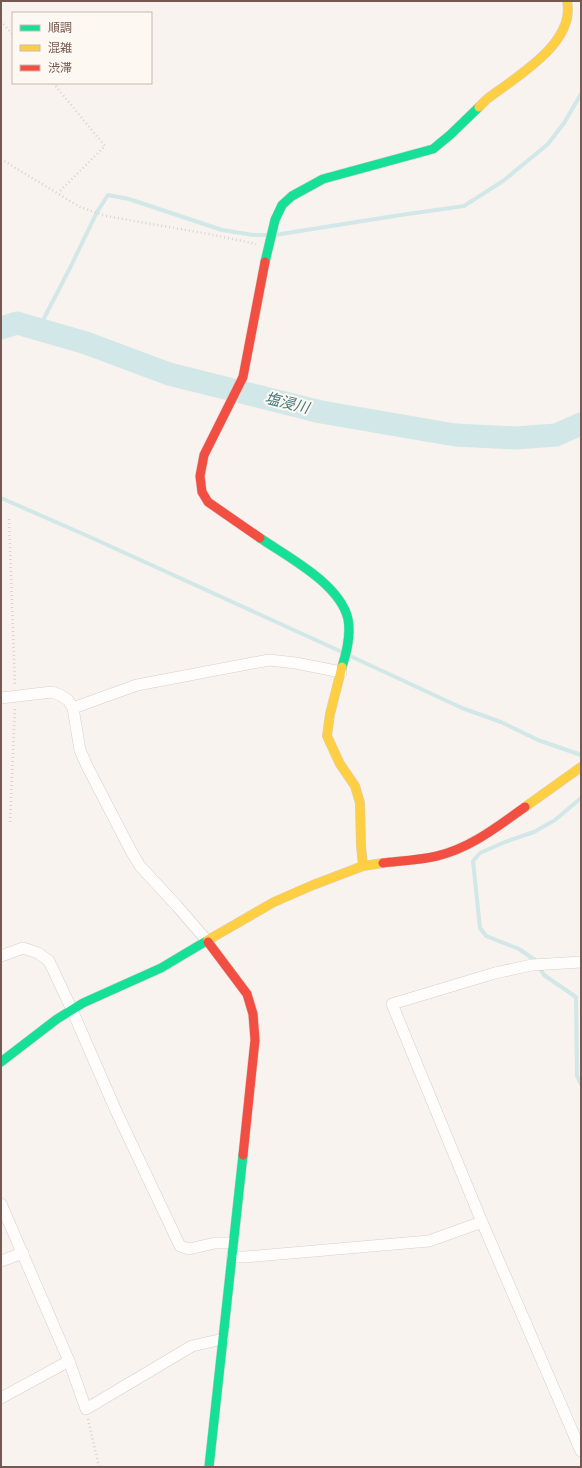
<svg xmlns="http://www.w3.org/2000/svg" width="582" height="1468" font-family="Signika,'Noto Sans JP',sans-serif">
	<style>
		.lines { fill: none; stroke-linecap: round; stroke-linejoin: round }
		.stream { stroke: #d2e7e7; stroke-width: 4 }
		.river { stroke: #d2e7e7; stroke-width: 23 }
		.street-casing { stroke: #d6cfcb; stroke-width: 12 }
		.fast-casing { stroke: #d7cfca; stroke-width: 10 }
		.slow-casing { stroke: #d7cfca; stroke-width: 10 }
		.jam-casing { stroke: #d7cfca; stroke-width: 10 }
		.path { stroke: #dad3d0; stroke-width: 2.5; stroke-dasharray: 1 3; stroke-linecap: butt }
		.street { stroke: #fefdfc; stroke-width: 11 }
		.fast { stroke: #16e098; stroke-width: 9 }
		.slow { stroke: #ffcf43; stroke-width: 9 }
		.jam { stroke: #f24e42; stroke-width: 9 }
		.labels { text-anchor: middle; stroke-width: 4; stroke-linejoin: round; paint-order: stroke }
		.water-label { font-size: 15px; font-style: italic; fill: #477b7f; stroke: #fef8f2 }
	</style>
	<rect width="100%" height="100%" fill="#f8f3ee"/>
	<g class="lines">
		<g class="stream">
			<polyline points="275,235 394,216 464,206 503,181 548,144 564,123 581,94"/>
			<polyline points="39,328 70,268 97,212 108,195 129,199 222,230 253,235 268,235"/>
			<polyline points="1,498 90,537 342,652"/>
			<polyline points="348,655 462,708 501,722 538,740 581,755"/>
			<polyline points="581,798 555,820 534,832 505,842 480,853 473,861 480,928 486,936 519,949 535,960 544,975 576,997 577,1076 581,1084"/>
		</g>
		<polyline class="river" points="1,328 17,323 86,343 169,374 321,412 455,435 516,438 556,435 581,424"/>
		<g class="street-casing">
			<g id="street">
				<polyline points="1,698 52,692 60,695 68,700 73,708 80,750 87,766 131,851 140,866 177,906 208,942"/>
				<polyline points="73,708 137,685 269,660 296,663 341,672"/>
				<polyline points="1,956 23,948 38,953 49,961 72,1010 117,1113 180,1246 189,1249 215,1243 233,1243"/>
				<polyline points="581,962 532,965 495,973 392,1004 482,1222 581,1451"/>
				<polyline points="1,1204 69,1361 86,1409 192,1346 223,1339"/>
				<polyline points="232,1257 245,1257 429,1241 482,1222"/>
				<polyline points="1,1261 23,1253"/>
				<polyline points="1,1398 69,1361"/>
			</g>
		</g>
		<g class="fast-casing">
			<g id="fast">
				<polyline points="265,262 275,220 282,205 292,196 323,179 433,149 450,135 479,107"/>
				<path d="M 260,538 C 288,557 340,584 348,619 C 351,635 347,651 342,667"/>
				<polyline points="1,1062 57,1019 83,1003 161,968 208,940"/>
				<polyline points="209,1467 243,1155"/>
			</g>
		</g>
		<g class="slow-casing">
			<g id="slow">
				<path d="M 479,107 L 487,99 C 516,77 576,43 567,1"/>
				<polyline points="342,667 330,714 327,736 340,764 355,786 360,803 361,846 363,866"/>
				<polyline points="525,807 581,767"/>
				<polyline points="208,940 274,902 313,885 363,866 383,863"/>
			</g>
		</g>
		<g class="jam-casing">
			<g id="jam">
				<polyline points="260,538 208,502 202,492 200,476 204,455 243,377 265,262"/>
				<path d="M 383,863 C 401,861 420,860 437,856 C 471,848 498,826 525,807"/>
				<polyline points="208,942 247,994 253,1014 255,1040 243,1155"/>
			</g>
		</g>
		<g class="path">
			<polyline points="1,21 13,35"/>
			<polyline points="53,83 105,146 58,193"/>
			<polyline points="1,159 80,207 106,216 209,234 256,244"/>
			<polyline points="9,519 15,685"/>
			<polyline points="10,822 15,706"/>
			<polyline points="88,1419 99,1467"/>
		</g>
		<use href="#street" class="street"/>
		<use href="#fast" class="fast"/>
		<use href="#slow" class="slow"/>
		<use href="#jam" class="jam"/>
	</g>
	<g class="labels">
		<g class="water-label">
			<text transform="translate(287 403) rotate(14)" y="5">塩浸川</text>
		</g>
	</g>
	<rect width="582" height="1468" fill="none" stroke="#745950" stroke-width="4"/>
	<rect x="12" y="12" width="140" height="72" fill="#fef8f2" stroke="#c7b8b1"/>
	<rect x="20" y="25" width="20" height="6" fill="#16e098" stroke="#c7b8b1"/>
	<text x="48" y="32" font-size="12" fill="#745950">順調</text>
	<rect x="20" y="45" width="20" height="6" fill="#ffcf43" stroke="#c7b8b1"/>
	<text x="48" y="52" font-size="12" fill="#745950">混雑</text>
	<rect x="20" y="65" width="20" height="6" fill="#f24e42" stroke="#c7b8b1"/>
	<text x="48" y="72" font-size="12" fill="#745950">渋滞</text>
</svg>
